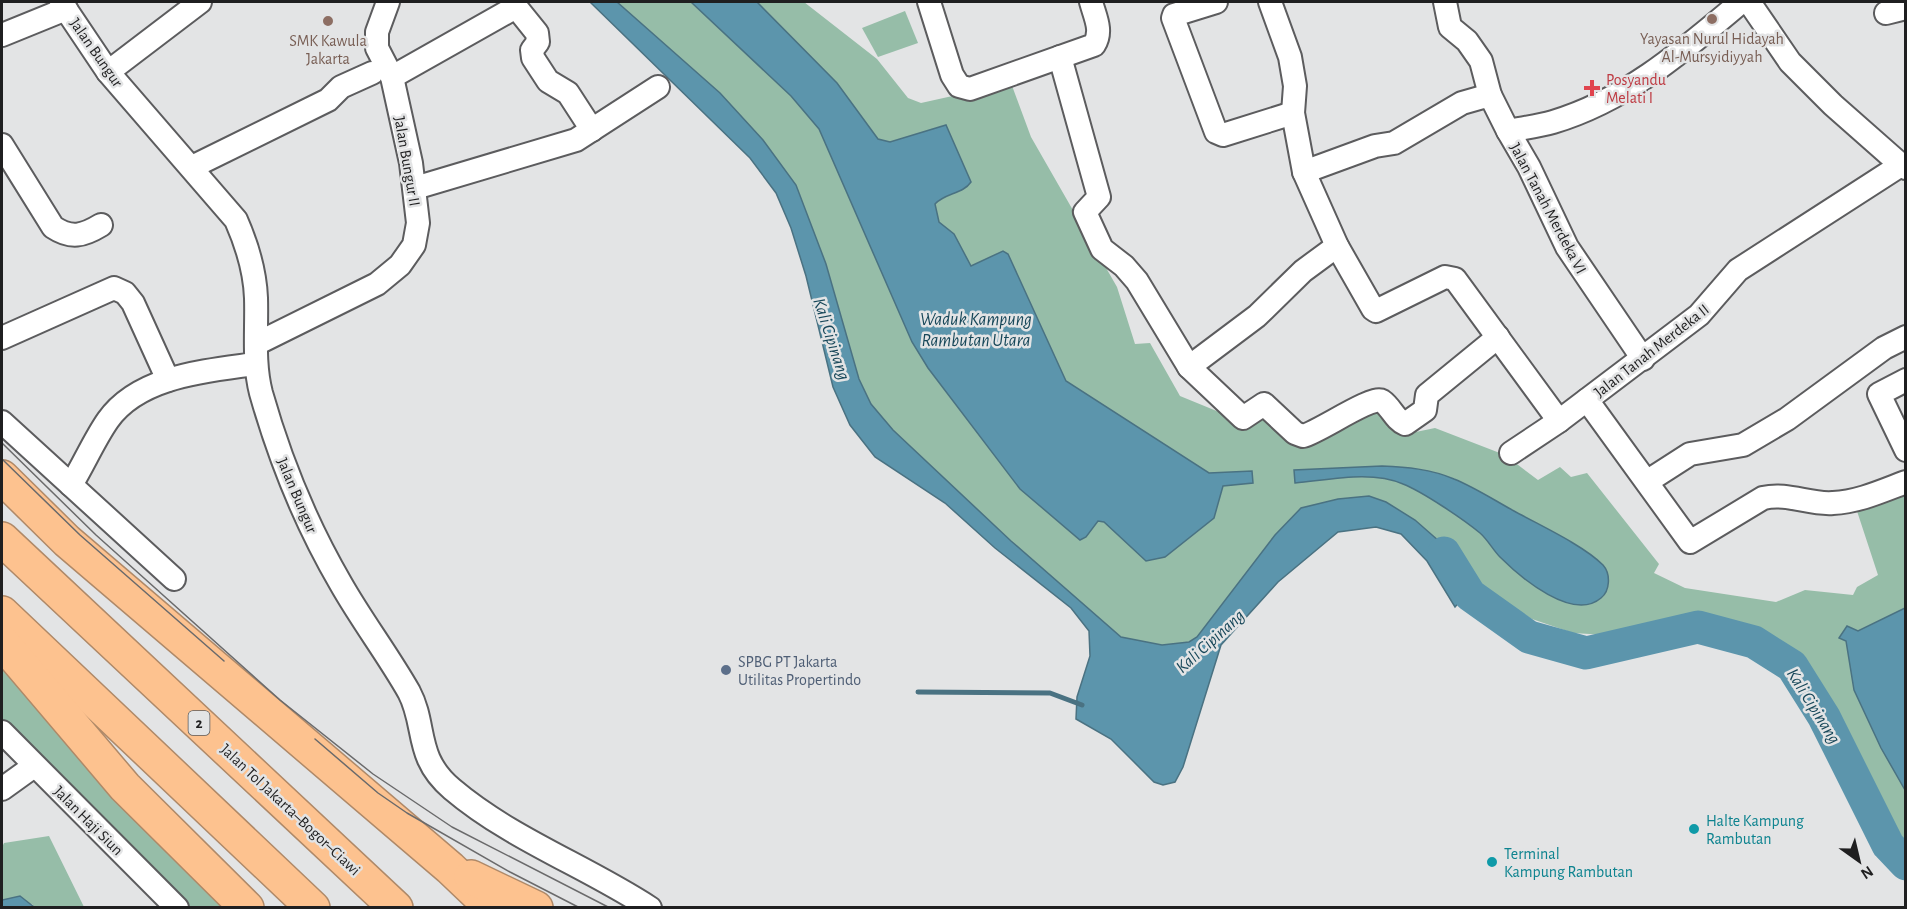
<svg xmlns="http://www.w3.org/2000/svg" width="1907" height="909" font-family="'Alegreya Sans',sans-serif">
	<style>
		.green { fill: #96bda8 }
		.water { fill: #5c95ac; stroke: #4a7282; stroke-width: 1.5 }
		.lines { fill: none; stroke-linecap: round; stroke-linejoin: round }
		.stream { stroke: #4a7282; stroke-width: 5 }
		.river { stroke: #5c95ac; stroke-width: 33 }
		.minor-casing { stroke: #5c5c5e; stroke-width: 26 }
		.highway-casing { stroke: #af8968; stroke-width: 36 }
		.minor { stroke: #fff; stroke-width: 22 }
		.highway { stroke: #fdc28f; stroke-width: 33 }
		.tram { stroke: #6a6a6b; stroke-width: 1.5 }
		.education-dot { fill: #8d6e63; stroke: #e3e4e5; stroke-width: 2 }
		.health-dot { fill: #e0444e; stroke: #e3e4e5; stroke-width: 2 }
		.service-dot { fill: #5c6f8a; stroke: #e3e4e5; stroke-width: 2 }
		.culture-dot { fill: #0f9aa8; stroke: #e3e4e5; stroke-width: 2 }
		.labels { text-anchor: middle; stroke-width: 5; stroke-linejoin: round; paint-order: stroke }
		.shield { fill: #e3e4e5; stroke: #5a5a5b; stroke-width: 1.5 }
		.shield-label { font-size: 15px; font-weight: bold; fill: #1f1f20 }
		.education-label { font-size: 16px; fill: #785e54; stroke: #e3e4e5 }
		.street-label { font-size: 16px; fill: #1f1f20; stroke: #e3e4e5 }
		.health-label { font-size: 16px; fill: #be3a42; stroke: #e3e4e5; text-anchor: start }
		.service-label { font-size: 16px; fill: #4e5e75; stroke: #e3e4e5; text-anchor: start }
		.culture-label { font-size: 16px; fill: #0d838f; stroke: #e3e4e5; text-anchor: start }
		.water-label { font-size: 18px; font-style: italic; fill: #174759; stroke: #e3e4e5 }
	</style>
	<rect width="100%" height="100%" fill="#e3e4e5"/>
	<g class="green">
		<polygon points="617,2 804,2 877,59 908,98 921,103 1011,83 1031,137 1117,287 1135,344 1150,343 1180,396 1241,421 1262,407 1303,444 1374,404 1406,434 1435,428 1505,455 1538,480 1560,467 1571,477 1587,473 1659,564 1654,573 1685,588 1776,602 1805,590 1853,595 1857,587 1878,575 1856,508 1905,489 1905,847 1884,823 1823,694 1802,663 1781,644 1745,628 1699,617 1606,635 1573,633 1532,619 1474,585 1460,564 1415,520 1301,508 1275,535 1197,637 1190,642 1162,645 1121,637 1011,541 893,430 871,404 859,379 826,264 720,93"/>
		<polygon points="905,11 918,43 878,57 862,28"/>
		<polygon points="2,642 247,907 177,907 2,732"/>
		<polygon points="49,836 84,907 34,907 32,904 2,900 2,847 4,843"/>
	</g>
	<g class="water">
		<polygon points="590,2 617,2 720,93 763,140 796,185 826,264 859,379 871,404 893,430 1011,541 1121,637 1162,645 1189,642 1197,637 1275,535 1301,508 1338,499 1369,496 1386,502 1415,520 1440,542 1474,585 1455,607 1427,561 1401,534 1376,527 1338,532 1278,582 1221,645 1183,767 1175,782 1163,785 1154,782 1111,739 1076,719 1077,697 1090,656 1089,631 1071,608 995,548 945,503 875,457 850,425 833,387 806,276 791,228 776,193 750,158"/>
		<path d="M 691,2 L 757,2 L 837,83 L 878,139 L 890,142 L 946,125 L 971,182 C 963,194 945,193 935,204 L 939,222 L 954,234 L 971,266 L 1003,251 L 1008,254 L 1066,381 L 1209,473 L 1252,471 L 1253,483 L 1223,486 L 1214,518 L 1165,557 L 1146,561 L 1104,522 L 1098,521 L 1086,537 L 1080,540 L 1020,489 L 928,368 L 912,342 L 819,129 L 791,96 Z"/>
		<path d="M 1382,466 C 1406,467 1431,469 1454,479 C 1474,487 1494,500 1514,511 C 1539,525 1583,545 1603,565 C 1611,574 1610,591 1601,598 C 1573,622 1521,578 1500,557 C 1493,550 1488,540 1480,533 C 1463,519 1423,492 1403,484 C 1371,470 1329,480 1295,483 L 1294,470 Z"/>
		<polygon points="1905,608 1905,790 1881,748 1854,690 1846,641 1839,638 1847,626 1858,631"/>
		<polygon points="20,896 34,907 2,907 2,900"/>
	</g>
	<g class="lines">
		<polyline class="stream" points="918,692 1050,693 1082,705"/>
		<polyline class="river" points="1444,553 1470,595 1529,637 1586,653 1698,627 1754,642 1792,666 1824,717 1888,845 1906,864"/>
		<g class="minor-casing">
			<g id="minor">
				<path d="M 61,2 L 108,72 L 236,220 C 247,245 255,271 256,298 C 257,330 253,362 261,393 C 280,460 306,524 341,584 C 362,621 388,655 409,692 C 427,726 414,757 452,789 C 511,839 586,866 650,908"/>
				<polyline points="512,2 537,33 538,42 532,50 533,58 548,81 568,93 592,130"/>
				<path d="M 929,2 L 952,75 L 959,86 L 970,89 L 1094,45 C 1103,31 1095,17 1091,2"/>
				<polyline points="1216,2 1174,15 1173,18 1216,132 1223,135 1293,113"/>
				<polyline points="1270,2 1290,57 1295,86 1293,113 1304,172 1337,246 1373,309 1376,311 1445,277 1455,279 1559,421"/>
				<polyline points="1445,2 1450,27 1467,41 1481,61 1490,95"/>
				<polyline points="1749,2 1790,62 1833,105 1901,165"/>
				<polyline points="1886,13 1906,8"/>
				<polyline points="2,35 66,9"/>
				<path d="M 1060,57 L 1099,197 L 1085,212 L 1102,249 L 1124,266 L 1137,281 L 1189,367 L 1243,418 L 1264,404 L 1295,433 L 1303,436 C 1319,432 1372,395 1382,401 C 1391,407 1395,420 1405,424 L 1425,410 L 1427,395 L 1498,337"/>
				<polyline points="108,72 200,2"/>
				<polyline points="392,77 516,7"/>
				<path d="M 2,145 L 53,227 C 71,239 83,236 101,225"/>
				<polyline points="192,167 328,100 341,87 372,73"/>
				<polyline points="1304,172 1375,146 1394,143 1462,103 1490,95 1508,131"/>
				<polyline points="415,188 576,140 658,87"/>
				<polyline points="2,338 114,288 125,293 133,303 168,380"/>
				<polyline points="256,344 377,284 400,265 414,245 418,223 411,163 392,77 377,48 377,32 388,2"/>
				<path d="M 1643,359 L 1567,247 L 1529,167 L 1508,131 C 1523,128 1539,126 1553,122 C 1627,100 1684,50 1741,2"/>
				<polyline points="1189,367 1257,316 1303,271 1337,246"/>
				<polyline points="1906,380 1879,394 1906,450"/>
				<path d="M 1587,400 L 1690,542 L 1763,498 C 1788,492 1809,505 1833,503 C 1858,502 1882,491 1906,482"/>
				<polyline points="2,422 174,579"/>
				<polyline points="1511,453 1559,421 1699,315 1738,270 1901,165 1906,168"/>
				<polyline points="1648,481 1690,454 1743,445 1787,419 1884,348 1906,337"/>
				<path d="M 71,485 C 84,464 94,440 108,420 C 139,376 206,371 255,364"/>
				<polyline points="2,732 177,908"/>
				<polyline points="2,789 34,766"/>
			</g>
		</g>
		<g class="highway-casing">
			<g id="highway">
				<polyline points="2,477 67,541 450,868 492,908"/>
				<polyline points="2,539 396,908"/>
				<polyline points="2,613 313,908"/>
				<polyline points="2,642 125,787 247,908"/>
				<polyline points="471,877 536,908"/>
			</g>
		</g>
		<use href="#minor" class="minor"/>
		<use href="#highway" class="highway"/>
		<g class="tram">
			<polyline points="2,443 96,535 280,700 373,774 452,827 610,908"/>
			<polyline points="2,459 80,535 224,661"/>
			<polyline points="315,739 378,793 407,813 510,872 580,908"/>
		</g>
	</g>
	<g class="education-dot">
		<circle cx="1712" cy="19" r="6"/>
		<circle cx="328" cy="21" r="6"/>
	</g>
	<path class="health-dot" d="M1589 79h6v6h6v6h-6v6h-6v-6h-6v-6h6z"/>
	<circle class="service-dot" cx="726" cy="670" r="6"/>
	<g class="culture-dot">
		<circle cx="1694" cy="829" r="6"/>
		<circle cx="1492" cy="862" r="6"/>
	</g>
	<g class="labels">
		<rect class="shield" x="188.5" y="711" width="21" height="24" rx="4.5"/>
		<g class="shield-label">
			<text x="199" y="728">2</text>
		</g>
		<g class="education-label">
			<text x="1712" y="44">Yayasan Nurul Hidayah<tspan x="1712" dy="18">Al-Mursyidiyyah</tspan></text>
			<text x="328" y="46">SMK Kawula<tspan x="328" dy="18">Jakarta</tspan></text>
		</g>
		<g class="street-label">
			<text transform="translate(97 52) rotate(55)" y="6">Jalan Bungur</text>
			<text transform="translate(408 161) rotate(80)" y="6">Jalan Bungur II</text>
			<text transform="translate(1549 208) rotate(62)" y="6">Jalan Tanah Merdeka VI</text>
			<text transform="translate(1651 350) rotate(-38)" y="6">Jalan Tanah Merdeka II</text>
			<text transform="translate(298 495) rotate(67)" y="6">Jalan Bungur</text>
			<text transform="translate(291 809) rotate(43)" y="6">Jalan Tol Jakarta–Bogor–Ciawi</text>
			<text transform="translate(89 820) rotate(45)" y="6">Jalan Haji Siun</text>
		</g>
		<g class="health-label">
			<text x="1606" y="85">Posyandu<tspan x="1606" dy="18">Melati I</tspan></text>
		</g>
		<g class="service-label">
			<text x="738" y="667">SPBG PT Jakarta<tspan x="738" dy="18">Utilitas Propertindo</tspan></text>
		</g>
		<g class="culture-label">
			<text x="1706" y="826">Halte Kampung<tspan x="1706" dy="18">Rambutan</tspan></text>
			<text x="1504" y="859">Terminal<tspan x="1504" dy="18">Kampung Rambutan</tspan></text>
		</g>
		<g class="water-label">
			<text x="976" y="325">Waduk Kampung<tspan x="976" dy="21">Rambutan Utara</tspan></text>
			<text transform="translate(832 339) rotate(72)" y="6">Kali Cipinang</text>
			<text transform="translate(1210 641) rotate(-42)" y="6">Kali Cipinang</text>
			<text transform="translate(1814 706) rotate(58)" y="6">Kali Cipinang</text>
		</g>
	</g>
	<rect width="1907" height="909" fill="none" stroke="#1f1f20" stroke-width="6"/>
	<g transform="translate(1859 861) rotate(146)" stroke="#e3e4e5" stroke-width="4.5" paint-order="stroke">
	<path d="M0-4.5L10 22L0 15L-10 22Z" fill="#1f1f20"/>
	<text y="-9" font-size="16" font-weight="bold" text-anchor="middle" fill="#1f1f20">N</text>
	</g>
</svg>
